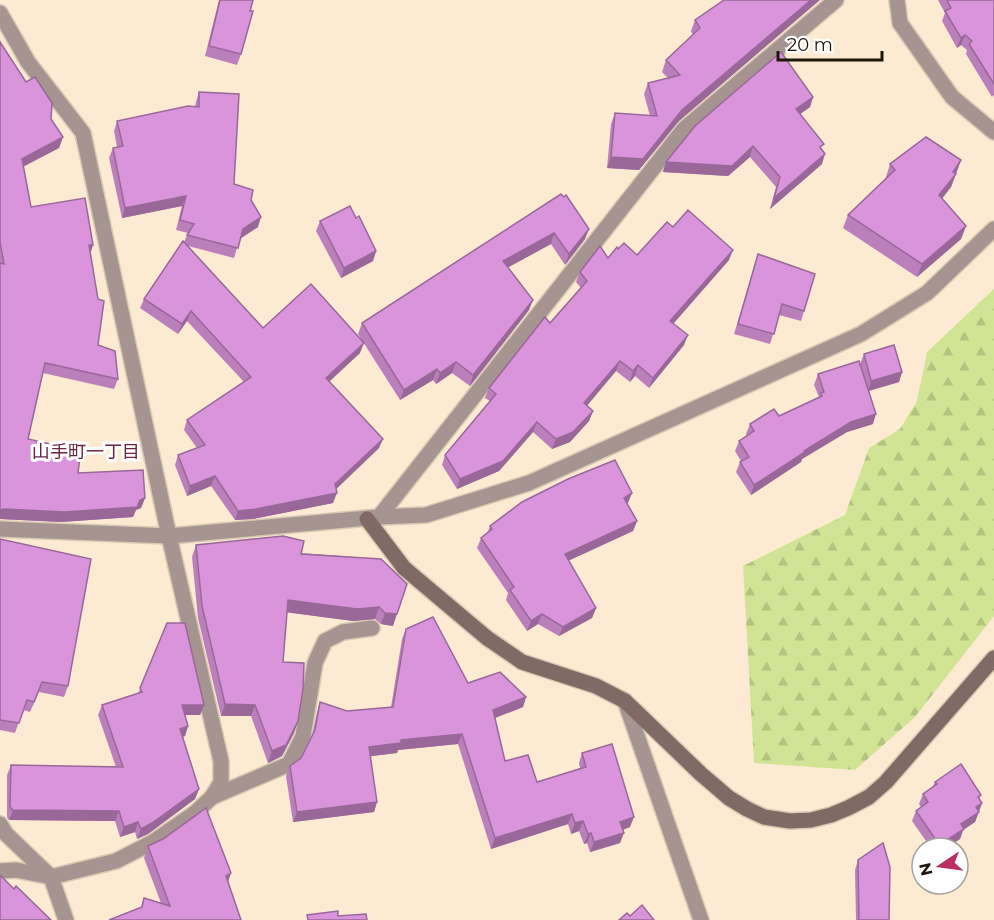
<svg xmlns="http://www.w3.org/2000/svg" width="994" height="920" font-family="Montserrat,'Noto Sans JP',sans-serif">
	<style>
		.forest { fill: url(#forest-firs) }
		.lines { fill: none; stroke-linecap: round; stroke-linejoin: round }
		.lane-casing { stroke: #d8c9b2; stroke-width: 18 }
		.street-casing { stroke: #d8c9b2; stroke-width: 18 }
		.secondary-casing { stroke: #d8c9b2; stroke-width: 18 }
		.lane { stroke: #a59490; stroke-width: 15 }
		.street { stroke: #a59490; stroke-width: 15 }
		.secondary { stroke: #816964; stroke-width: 15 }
		.wall { fill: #bb7fbc }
		.shaded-wall { fill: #996899 }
		.building { fill: #da94db; stroke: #996899; stroke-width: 1.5 }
		.labels { text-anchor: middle; stroke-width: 6; stroke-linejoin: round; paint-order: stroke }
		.neighbourhood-label { font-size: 18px; fill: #68243a; stroke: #fff }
	</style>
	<defs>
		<pattern id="forest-firs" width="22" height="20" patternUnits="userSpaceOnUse" patternTransform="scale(1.5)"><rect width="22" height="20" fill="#d1e496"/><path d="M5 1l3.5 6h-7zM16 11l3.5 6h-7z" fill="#b3c380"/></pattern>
	</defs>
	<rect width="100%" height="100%" fill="#fcebd2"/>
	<polygon class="forest" points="994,289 994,616 915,717 855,770 754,763 743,566 845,515 869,448 900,429 917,401 927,352"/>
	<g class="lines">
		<g class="lane-casing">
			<polyline id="lane" points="212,797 289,764 303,736 315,663 325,641 343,632 372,628"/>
		</g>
		<g class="street-casing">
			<g id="street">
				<polyline points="897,0 900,23 952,97 994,132"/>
				<polyline points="0,13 28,62 83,133 169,536 221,761 221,782 212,797 195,813 153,842 116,861 51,877 16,870 0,871"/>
				<polyline points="379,517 684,129 836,0"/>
				<polyline points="0,529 169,536 379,517 426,515 529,483 861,334 927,293 994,229"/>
				<polyline points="625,701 701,920"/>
				<polyline points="0,824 6,834 51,877 66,920"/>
			</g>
		</g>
		<g class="secondary-casing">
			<polyline id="secondary" points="367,519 404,568 487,638 522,662 596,686 625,701 701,774 729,798 747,809 764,817 790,821 811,820 831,815 848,808 869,797 886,782 994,658"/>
		</g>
		<use href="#lane" class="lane"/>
		<use href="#street" class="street"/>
		<use href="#secondary" class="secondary"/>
	</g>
	<g class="wall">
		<polygon points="219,0 253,0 241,54 237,65 205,56"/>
		<polygon points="724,0 678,122 639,170 607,168 611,124 615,113 650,116 644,94 648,83 668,78 662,72 666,60 693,35 691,31 695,20"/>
		<polygon points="938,0 994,0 994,95 992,97 966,54 967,50 961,45 957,48 942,21 945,13"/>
		<polygon points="0,42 63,137 59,148 23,167 31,207 90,253 98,345 118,379 114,389 43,373 28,439 62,453 78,473 145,498 141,508 136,510 133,517 61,522 0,519"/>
		<polygon points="199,92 234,184 251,200 258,227 240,238 234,258 188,246 263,328 360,353 329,382 379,448 336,489 333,503 253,519 235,520 211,486 187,496 175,465 178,455 197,448 184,430 187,420 244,382 187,321 178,334 140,308 144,299 184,242 188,233 176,230 182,206 122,218 109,158 113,148 117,147 114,131 117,121 195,107 196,102"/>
		<polygon points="813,97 810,107 800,114 822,150 822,164 770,209 776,187 750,157 728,176 663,172 666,162"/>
		<polygon points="961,160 951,187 942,199 966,226 961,239 917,277 843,228 848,215 886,178 886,177 890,164"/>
		<polygon points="556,197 585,239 565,265 551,244 508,267 529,310 470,386 452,373 436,384 433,380 400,400 358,334 362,323"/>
		<polygon points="320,221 376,251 373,261 341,278 316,231"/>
		<polygon points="673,227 729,260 673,324 684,345 649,388 635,376 630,382 616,371 587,405 593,411 589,421 570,442 552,449 533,432 499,471 457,489 442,465 445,455 490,401 485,398 489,388 550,323 581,288 576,282 580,272 608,258 618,249 637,255"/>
		<polygon points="758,254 804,311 801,321 779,315 770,344 734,334"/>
		<polygon points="864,354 902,372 899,382 869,391 873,424 847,432 802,459 801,462 751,495 736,472 740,462 741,461 735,451 739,441 747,436 746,434 750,424 779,416 819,397 814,385 818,374 860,364"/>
		<polygon points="632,493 627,504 637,521 633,531 568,561 596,608 592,618 559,636 538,624 527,631 506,600 508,593 477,548 481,538 487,534 490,526"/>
		<polygon points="0,539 68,686 64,697 39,692 30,712 23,710 15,733 0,730"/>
		<polygon points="196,545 381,559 393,626 381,624 375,619 353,621 287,612 283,662 294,733 282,756 268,763 251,716 221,716 198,618 192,557"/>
		<polygon points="167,623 204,705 200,715 185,715 188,726 185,736 183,737 199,789 195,799 148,834 137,839 135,832 120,837 115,821 9,820 7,817 7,775 11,765 116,767 98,715 102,705 138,694"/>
		<polygon points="406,629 468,683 526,697 523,707 495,718 505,761 537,782 580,768 579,763 582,753 630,827 623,830 620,843 590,852 587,843 584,844 579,831 571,834 568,824 491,849 458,744 398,750 397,753 370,756 377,802 374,812 293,822 286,776 290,766 301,758 312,736 317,712 320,702 347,711 391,707 402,639"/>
		<polygon points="935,782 981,795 979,799 982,803 975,822 963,830 960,839 946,848 931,848 912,821 916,811 921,807 919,804 923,794 933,786"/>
		<polygon points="148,846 228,882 241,920 141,907 144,898 161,903 144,858"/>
		<polygon points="858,860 889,920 856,920 855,870"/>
	</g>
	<g class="shaded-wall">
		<polygon points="811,0 820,0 678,122 639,170 607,168 611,157 682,110"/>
		<polygon points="965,35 961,45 957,48 961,38"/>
		<polygon points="813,97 810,107 792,120 796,109"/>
		<polygon points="63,137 59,148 18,169 22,159"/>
		<polygon points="753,146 750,157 728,176 663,172 666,162"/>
		<polygon points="825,154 822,164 770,209 774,198"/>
		<polygon points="961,160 951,187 934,208 939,195 953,172"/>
		<polygon points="186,196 182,206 122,218 125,208"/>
		<polygon points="261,217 258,227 240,239 243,229"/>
		<polygon points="966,226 961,239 917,277 922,264"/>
		<polygon points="589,229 585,239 565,265 569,254"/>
		<polygon points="554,233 551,244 500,272 503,261"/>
		<polygon points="89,245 93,245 90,255"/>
		<polygon points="733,250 729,260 666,332 670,321"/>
		<polygon points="376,251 373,261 341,278 344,268"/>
		<polygon points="533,300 529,310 470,386 473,375"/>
		<polygon points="191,311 187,321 178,334 182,324"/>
		<polygon points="688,335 684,345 649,388 653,378"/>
		<polygon points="364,343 360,353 322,388 326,378"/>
		<polygon points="620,361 616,371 581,413 584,403"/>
		<polygon points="456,362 452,373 436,384 440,373"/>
		<polygon points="638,365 635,376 630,382 633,371"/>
		<polygon points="437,369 433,380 400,400 404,390"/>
		<polygon points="902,372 899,382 868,391 871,381"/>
		<polygon points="593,411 589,421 570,442 552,449 556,439"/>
		<polygon points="876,414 873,424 847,432 802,459 801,462 751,495 754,485 804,451 851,422"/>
		<polygon points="537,422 533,432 499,471 457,489 460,479"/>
		<polygon points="383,439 379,448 331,494 335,484"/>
		<polygon points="215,476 211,486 187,496 190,486"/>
		<polygon points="337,493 333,503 253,519 235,520 238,511"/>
		<polygon points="632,493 628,503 620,507 624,498"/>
		<polygon points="145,498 141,508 136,510 133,517 61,522 0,519 0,510 4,509 140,500"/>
		<polygon points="637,521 633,531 561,564 565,554"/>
		<polygon points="288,600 379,607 375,619 353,621 284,612"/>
		<polygon points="596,608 592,618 559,636 563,627"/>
		<polygon points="385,613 397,614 393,626 381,624"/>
		<polygon points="542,614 538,624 527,631 531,621"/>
		<polygon points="526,697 523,707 490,720 493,710"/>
		<polygon points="225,704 255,705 251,716 221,716"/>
		<polygon points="182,705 204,705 200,715 178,715"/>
		<polygon points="298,721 294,733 282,756 268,763 272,751"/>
		<polygon points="188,726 185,736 177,739 180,729"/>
		<polygon points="462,734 458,744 398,750 397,753 365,757 369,747 401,740"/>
		<polygon points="199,789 195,799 148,834 137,839 141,829"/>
		<polygon points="377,802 374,812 293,822 297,812"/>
		<polygon points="982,803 975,822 963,830 960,839 946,848 933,848 936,840 961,824 976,807"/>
		<polygon points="13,810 119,811 115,821 9,820"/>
		<polygon points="572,814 568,824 491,849 495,838"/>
		<polygon points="634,817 630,827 616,832 620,822"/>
		<polygon points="583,821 579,831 571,834 575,823"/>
		<polygon points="138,822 135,832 120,837 124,827"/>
		<polygon points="591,833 587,843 584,844 588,834"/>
		<polygon points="624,833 620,843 590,852 594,842"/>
		<polygon points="231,873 227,885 226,876"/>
	</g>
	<g class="building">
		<polygon points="220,0 253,0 250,11 253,11 241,54 209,46"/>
		<polygon points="724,0 811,0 682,110 643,159 611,157 615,113 657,116 648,83 680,75 666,60 700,28 695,20"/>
		<polygon points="947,0 994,0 994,84 969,44 972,41 965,35 961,38 945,11 951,8"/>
		<polygon points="0,42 26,82 35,77 52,103 51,119 63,137 22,159 31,207 85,198 93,245 89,245 98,299 104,301 98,345 115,351 118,379 45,363 28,439 64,447 62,453 80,457 78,473 143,470 145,498 140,500 137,507 65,512 4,509 0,510 0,263 4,264 0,242"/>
		<polygon points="781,52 813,97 796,109 824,144 820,147 825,154 774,198 780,177 753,146 732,166 666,162 695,126"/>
		<polygon points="199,92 239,94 234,184 253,190 251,200 261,217 243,229 238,248 187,235 194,224 180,220 186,196 125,208 113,148 123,146 117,121 188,106 199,107"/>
		<polygon points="926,137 961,160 953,172 956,174 939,195 966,226 922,264 848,215 895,170 890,164"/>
		<polygon points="561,194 564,197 566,195 589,229 569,254 554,233 503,261 533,300 473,375 456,362 440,373 437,369 404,390 362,323"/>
		<polygon points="350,206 356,218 359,216 376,251 344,268 320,221"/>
		<polygon points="688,210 733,250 670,321 688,335 653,378 638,365 633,371 620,361 584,403 593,411 573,432 556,439 537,422 503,461 460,479 445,455 496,394 489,388 545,317 550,323 587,281 580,272 600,246 608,258 617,247 618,249 624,243 637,255 667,222 673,227"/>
		<polygon points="183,241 263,328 311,284 364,343 326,378 383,439 335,484 337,493 256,509 238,511 215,476 190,486 178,455 205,445 187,420 251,377 191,311 182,324 144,299"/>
		<polygon points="758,254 815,274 804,311 782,304 774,334 738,324"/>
		<polygon points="894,345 902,372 871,381 864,354"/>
		<polygon points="859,361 876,414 851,422 804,451 805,452 754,485 740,462 749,457 739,441 754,431 750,424 774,409 779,416 822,396 821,393 824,392 818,374"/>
		<polygon points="615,460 632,493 624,498 637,521 565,554 596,608 563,627 542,614 531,621 510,590 514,587 481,538 492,529 490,526 522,502 568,479"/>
		<polygon points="283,536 304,541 301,554 381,559 407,584 397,614 385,613 379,607 357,609 288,600 283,662 304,663 303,689 298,721 286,745 272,751 255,705 225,704 202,606 196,545"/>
		<polygon points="0,539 91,559 68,686 42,682 34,702 27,700 19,723 0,720"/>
		<polygon points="433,617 468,683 500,672 526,697 493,710 505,761 528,755 537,782 586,767 582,753 612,744 634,817 620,822 624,833 594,842 591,833 588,834 583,821 575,823 572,814 495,838 462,734 401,740 401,743 369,747 377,802 297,812 290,766 301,758 315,730 320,702 347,711 393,707 406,629"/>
		<polygon points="167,623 185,623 204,705 182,705 188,726 180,729 199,789 152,823 141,829 138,822 124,827 119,811 13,810 10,807 11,765 123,767 102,705 142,692 140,688"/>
		<polygon points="961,764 981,795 978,797 982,803 976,807 979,812 961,824 964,829 947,840 936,840 916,811 928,802 923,794 937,784 935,782"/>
		<polygon points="206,808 231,873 226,876 241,920 109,920 142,907 144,898 170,906 148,846 163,839"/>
		<polygon points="883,843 890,867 889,920 859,920 858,860"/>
		<polygon points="0,875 14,889 16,886 51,920 0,920"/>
		<polygon points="642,905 654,920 619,920 627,913 630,916"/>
		<polygon points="338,911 338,916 366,914 367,920 308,920 307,915"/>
	</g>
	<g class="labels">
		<g class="neighbourhood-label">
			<text x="86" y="458">山手町一丁目</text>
		</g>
	</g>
	<g transform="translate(940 866) rotate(257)"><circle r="28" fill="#ffffff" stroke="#a5a29d" stroke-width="1.5"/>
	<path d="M0-4.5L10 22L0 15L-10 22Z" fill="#bb2e62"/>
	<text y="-9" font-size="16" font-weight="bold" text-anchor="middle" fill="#1e160b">N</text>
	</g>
	<path d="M778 51v9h104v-9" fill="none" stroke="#1e160b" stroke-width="3"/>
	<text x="787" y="51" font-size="18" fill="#1e160b" stroke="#ffffff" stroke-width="4.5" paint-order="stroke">20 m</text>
</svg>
